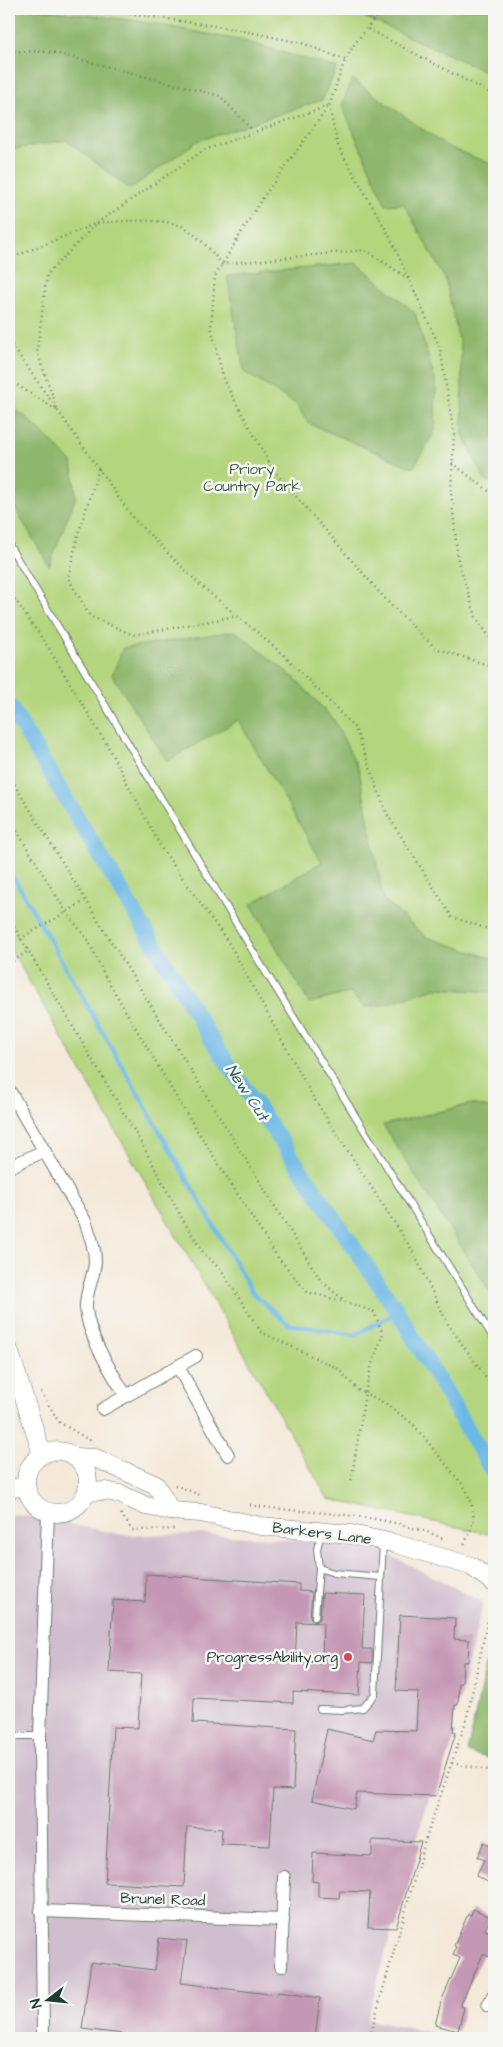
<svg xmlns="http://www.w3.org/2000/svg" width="503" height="2047" font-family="'Architects Daughter',sans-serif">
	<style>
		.industrial { fill: #d0bdcd }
		.green { fill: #b3d57d; stroke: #698958 }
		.forest { fill: #8eb66c; stroke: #567a50 }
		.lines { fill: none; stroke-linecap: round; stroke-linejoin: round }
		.stream { stroke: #6cb8e5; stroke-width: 4.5 }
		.canal { stroke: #6cb8e5; stroke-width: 16 }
		.building { fill: #c497b4; fill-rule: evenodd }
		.lane-casing { stroke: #6a796e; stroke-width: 8 }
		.street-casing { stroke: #6a796e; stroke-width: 14 }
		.secondary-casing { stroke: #6a796e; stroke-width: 19 }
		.path { stroke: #6a796e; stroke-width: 2.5; stroke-dasharray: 1 4; stroke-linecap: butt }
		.lane { stroke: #fff; stroke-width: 6 }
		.street { stroke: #fff; stroke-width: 12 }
		.secondary { stroke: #fff; stroke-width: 18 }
		.poi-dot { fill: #d1495b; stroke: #f6f6f2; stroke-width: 2 }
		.labels { text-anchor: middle; stroke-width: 5; stroke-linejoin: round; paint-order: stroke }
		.park-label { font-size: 15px; fill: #3d5b43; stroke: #f6f6f2 }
		.street-label { font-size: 15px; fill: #1f3d34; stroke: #f6f6f2 }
		.poi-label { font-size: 15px; fill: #1f3d34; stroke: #f6f6f2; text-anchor: end }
		.water-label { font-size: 16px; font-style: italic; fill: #325c60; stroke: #f6f6f2 }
	</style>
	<rect width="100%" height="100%" fill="#f6f6f2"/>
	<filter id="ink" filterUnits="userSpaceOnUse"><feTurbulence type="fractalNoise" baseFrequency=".02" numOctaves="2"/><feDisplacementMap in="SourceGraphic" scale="10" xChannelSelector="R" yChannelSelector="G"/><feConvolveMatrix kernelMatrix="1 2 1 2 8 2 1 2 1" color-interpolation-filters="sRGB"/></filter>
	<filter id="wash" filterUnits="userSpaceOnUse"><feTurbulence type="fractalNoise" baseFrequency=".0096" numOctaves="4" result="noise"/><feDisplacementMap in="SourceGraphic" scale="20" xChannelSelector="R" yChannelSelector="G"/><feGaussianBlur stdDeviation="1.12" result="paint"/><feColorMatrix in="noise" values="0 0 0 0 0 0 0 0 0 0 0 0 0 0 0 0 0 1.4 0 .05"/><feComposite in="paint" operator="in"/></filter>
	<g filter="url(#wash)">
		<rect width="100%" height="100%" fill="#f4e9d9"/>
		<polygon class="industrial" points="9,1515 27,1516 124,1535 200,1534 368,1544 483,1602 461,1696 422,1821 367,2020 460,2038 9,2038"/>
		<polygon class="green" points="9,9 494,9 494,1535 328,1499 9,946"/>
		<g class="forest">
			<polygon points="9,9 38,9 137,21 240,40 337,68 322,100 197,141 130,189 66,140 9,150"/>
			<polygon points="308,9 494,9 494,75 360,15"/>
			<polygon points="352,79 446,146 494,165 494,482 486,482 463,434 461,350 445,278 404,204 386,205 342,106"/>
			<polygon points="357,263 415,313 436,383 435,431 413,468 308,423 296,404 244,372 227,276"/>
			<polygon points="9,406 26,417 72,462 76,496 49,566 9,498"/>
			<polygon points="235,631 296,679 334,720 359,770 383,899 426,937 494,959 494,992 435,988 382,1005 365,1007 350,993 309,1003 251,904 322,862 238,720 167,761 112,675 123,648"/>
			<polygon points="471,1104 494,1109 494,1298 383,1125"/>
			<polygon points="494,1628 494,1760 467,1752"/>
		</g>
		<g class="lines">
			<polyline class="stream" points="9,869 252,1292 288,1324 355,1335 398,1312"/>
			<polyline class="canal" points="9,705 212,1040 398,1312 494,1474"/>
		</g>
		<g id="blocks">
			<g class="building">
				<path d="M 146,1574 L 299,1584 L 299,1591 L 312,1592 L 310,1617 L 314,1622 L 318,1621 L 320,1618 L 322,1593 L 365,1595 L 362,1649 L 372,1649 L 372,1663 L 361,1662 L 359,1695 L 293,1692 L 293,1703 L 194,1698 L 193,1723 L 296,1729 L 293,1790 L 273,1789 L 270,1846 L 221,1844 L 222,1829 L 187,1827 L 184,1887 L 105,1883 L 113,1727 L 138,1728 L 141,1674 L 109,1672 L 113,1600 L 145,1602 ZM 297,1622 L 323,1623 L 322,1663 L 295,1663 Z"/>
				<polygon points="400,1615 455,1618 454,1639 469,1640 468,1662 463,1662 462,1683 459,1683 458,1705 455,1705 453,1732 456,1732 436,1796 357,1793 354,1809 312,1800 327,1729 373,1740 376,1730 416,1731 418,1692 396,1691"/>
				<polygon points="494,1836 494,1885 476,1876 484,1860 477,1857 484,1842 490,1845"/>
				<polygon points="372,1840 421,1842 396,1928 368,1927 370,1892 340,1891 339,1898 318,1897 318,1882 312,1881 313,1853 372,1856"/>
				<polygon points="473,1909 491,1917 485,1930 494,1934 494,1959 483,1954 460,2006 464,2007 458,2031 435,2025 441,2002 460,1958 453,1955 456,1947 454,1946 468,1914 471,1915"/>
				<polygon points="159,1938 187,1941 181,1983 277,1995 278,1992 320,1998 315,2038 155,2038 82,2029 91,1962 155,1970"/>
			</g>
		</g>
	</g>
	<g filter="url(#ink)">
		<use href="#blocks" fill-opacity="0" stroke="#6a796e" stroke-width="1"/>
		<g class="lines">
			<g class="lane-casing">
				<g id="lane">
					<polyline points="9,545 257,958 494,1339"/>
					<polyline points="321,1533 317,1549 319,1568 334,1573 381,1577"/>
					<polyline points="315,1617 319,1568"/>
					<polyline points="320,1709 342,1710 363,1708 375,1694 383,1542"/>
					<polyline points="9,1736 40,1736"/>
				</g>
			</g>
			<g class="street-casing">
				<g id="street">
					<path d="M 9,1090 L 85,1221 C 90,1235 95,1248 95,1262 C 94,1278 85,1292 86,1308 C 88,1337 111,1371 126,1396"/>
					<polyline points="9,1167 44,1151"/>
					<polyline points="178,1367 228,1455"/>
					<polyline points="103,1409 196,1356"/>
					<polyline points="41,1911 283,1920"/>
					<polyline points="281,1966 284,1877"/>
					<polyline points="488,2006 494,1994"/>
					<polyline points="43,2038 40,1736 48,1513"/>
				</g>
			</g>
			<g class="secondary-casing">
				<g id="secondary">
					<polyline points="9,1350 42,1454"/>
					<circle cx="57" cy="1482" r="31"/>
					<polyline points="75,1457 95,1458 156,1485 171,1511"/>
					<polyline points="9,1489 25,1486"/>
					<polyline points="87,1492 106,1491 120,1494 146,1506 171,1511 201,1513 260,1526 351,1534 393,1543 471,1566 494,1583"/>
				</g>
			</g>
			<g class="path">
				<polyline points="100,9 234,29 302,43 345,60"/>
				<polyline points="382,9 354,45 345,60 329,106 262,199 215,276 211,327 224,381 274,471 388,602 435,648 494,667"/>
				<polyline points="368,29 494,95"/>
				<polyline points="9,51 51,52 220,96 253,131"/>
				<polyline points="329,106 338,146 389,235 440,348 454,434 451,491 458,561 476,617 494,644"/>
				<polyline points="9,259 97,223 204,150 328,106"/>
				<polyline points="9,341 133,518 199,584 284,655 355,728 387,814 452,917 494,931"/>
				<polyline points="9,380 58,411"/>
				<path d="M 57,408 L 37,352 L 47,274 L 97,223 C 121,221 156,218 179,225 C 193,229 213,253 222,264 L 365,250 L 409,279"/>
				<polyline points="452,463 494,495"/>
				<polyline points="99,469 79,531 68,578 90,616 133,635 237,616"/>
				<polyline points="9,591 48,647 107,745 162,849 230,945 313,1097 412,1250 448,1324 494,1389"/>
				<polyline points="9,776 321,1281 346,1302 374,1312 383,1334 372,1364 365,1393 386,1404 413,1424 466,1489 472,1505 474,1523 463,1547"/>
				<polyline points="9,818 66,912 88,940 105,976 178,1100 276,1255 307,1292 345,1302"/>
				<polyline points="9,918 139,1139 183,1220 202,1251 221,1270 261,1332 337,1368 359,1391 365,1393 351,1483"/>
				<polyline points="20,939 85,901"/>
				<polyline points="9,964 28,951"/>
				<polyline points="41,1392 59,1422 91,1441"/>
				<polyline points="9,1421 9,1425"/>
				<polyline points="175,1485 200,1495"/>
				<path d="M 250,1505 C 303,1514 357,1511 409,1527 C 422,1530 433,1533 445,1540"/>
				<polyline points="121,1514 132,1530 177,1529"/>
				<polyline points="452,1763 494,1771"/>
				<polyline points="405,2038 371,2032 425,1841 466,1721 492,1601"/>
			</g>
			<use href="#lane" class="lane"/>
			<use href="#street" class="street"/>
			<use href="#secondary" class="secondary"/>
		</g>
	</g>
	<circle class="poi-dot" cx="348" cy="1657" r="5"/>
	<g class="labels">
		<g class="park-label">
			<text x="252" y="474">Priory<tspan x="252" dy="17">Country Park</tspan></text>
		</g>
		<g class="street-label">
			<text transform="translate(322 1533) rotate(7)" y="5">Barkers Lane</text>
			<text transform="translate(163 1899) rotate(2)" y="5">Brunel Road</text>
		</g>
		<g class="poi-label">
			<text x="338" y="1662">ProgressAbility.org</text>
		</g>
		<g class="water-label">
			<text transform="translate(248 1092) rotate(56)" y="6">New Cut</text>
		</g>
	</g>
	<rect width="503" height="2047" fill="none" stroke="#f6f6f2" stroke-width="30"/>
	<g transform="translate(48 2000) rotate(254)" stroke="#f6f6f2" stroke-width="4" paint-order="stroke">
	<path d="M0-4L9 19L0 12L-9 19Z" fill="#1f3d34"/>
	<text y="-8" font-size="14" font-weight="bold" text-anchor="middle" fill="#1f3d34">N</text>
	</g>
</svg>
